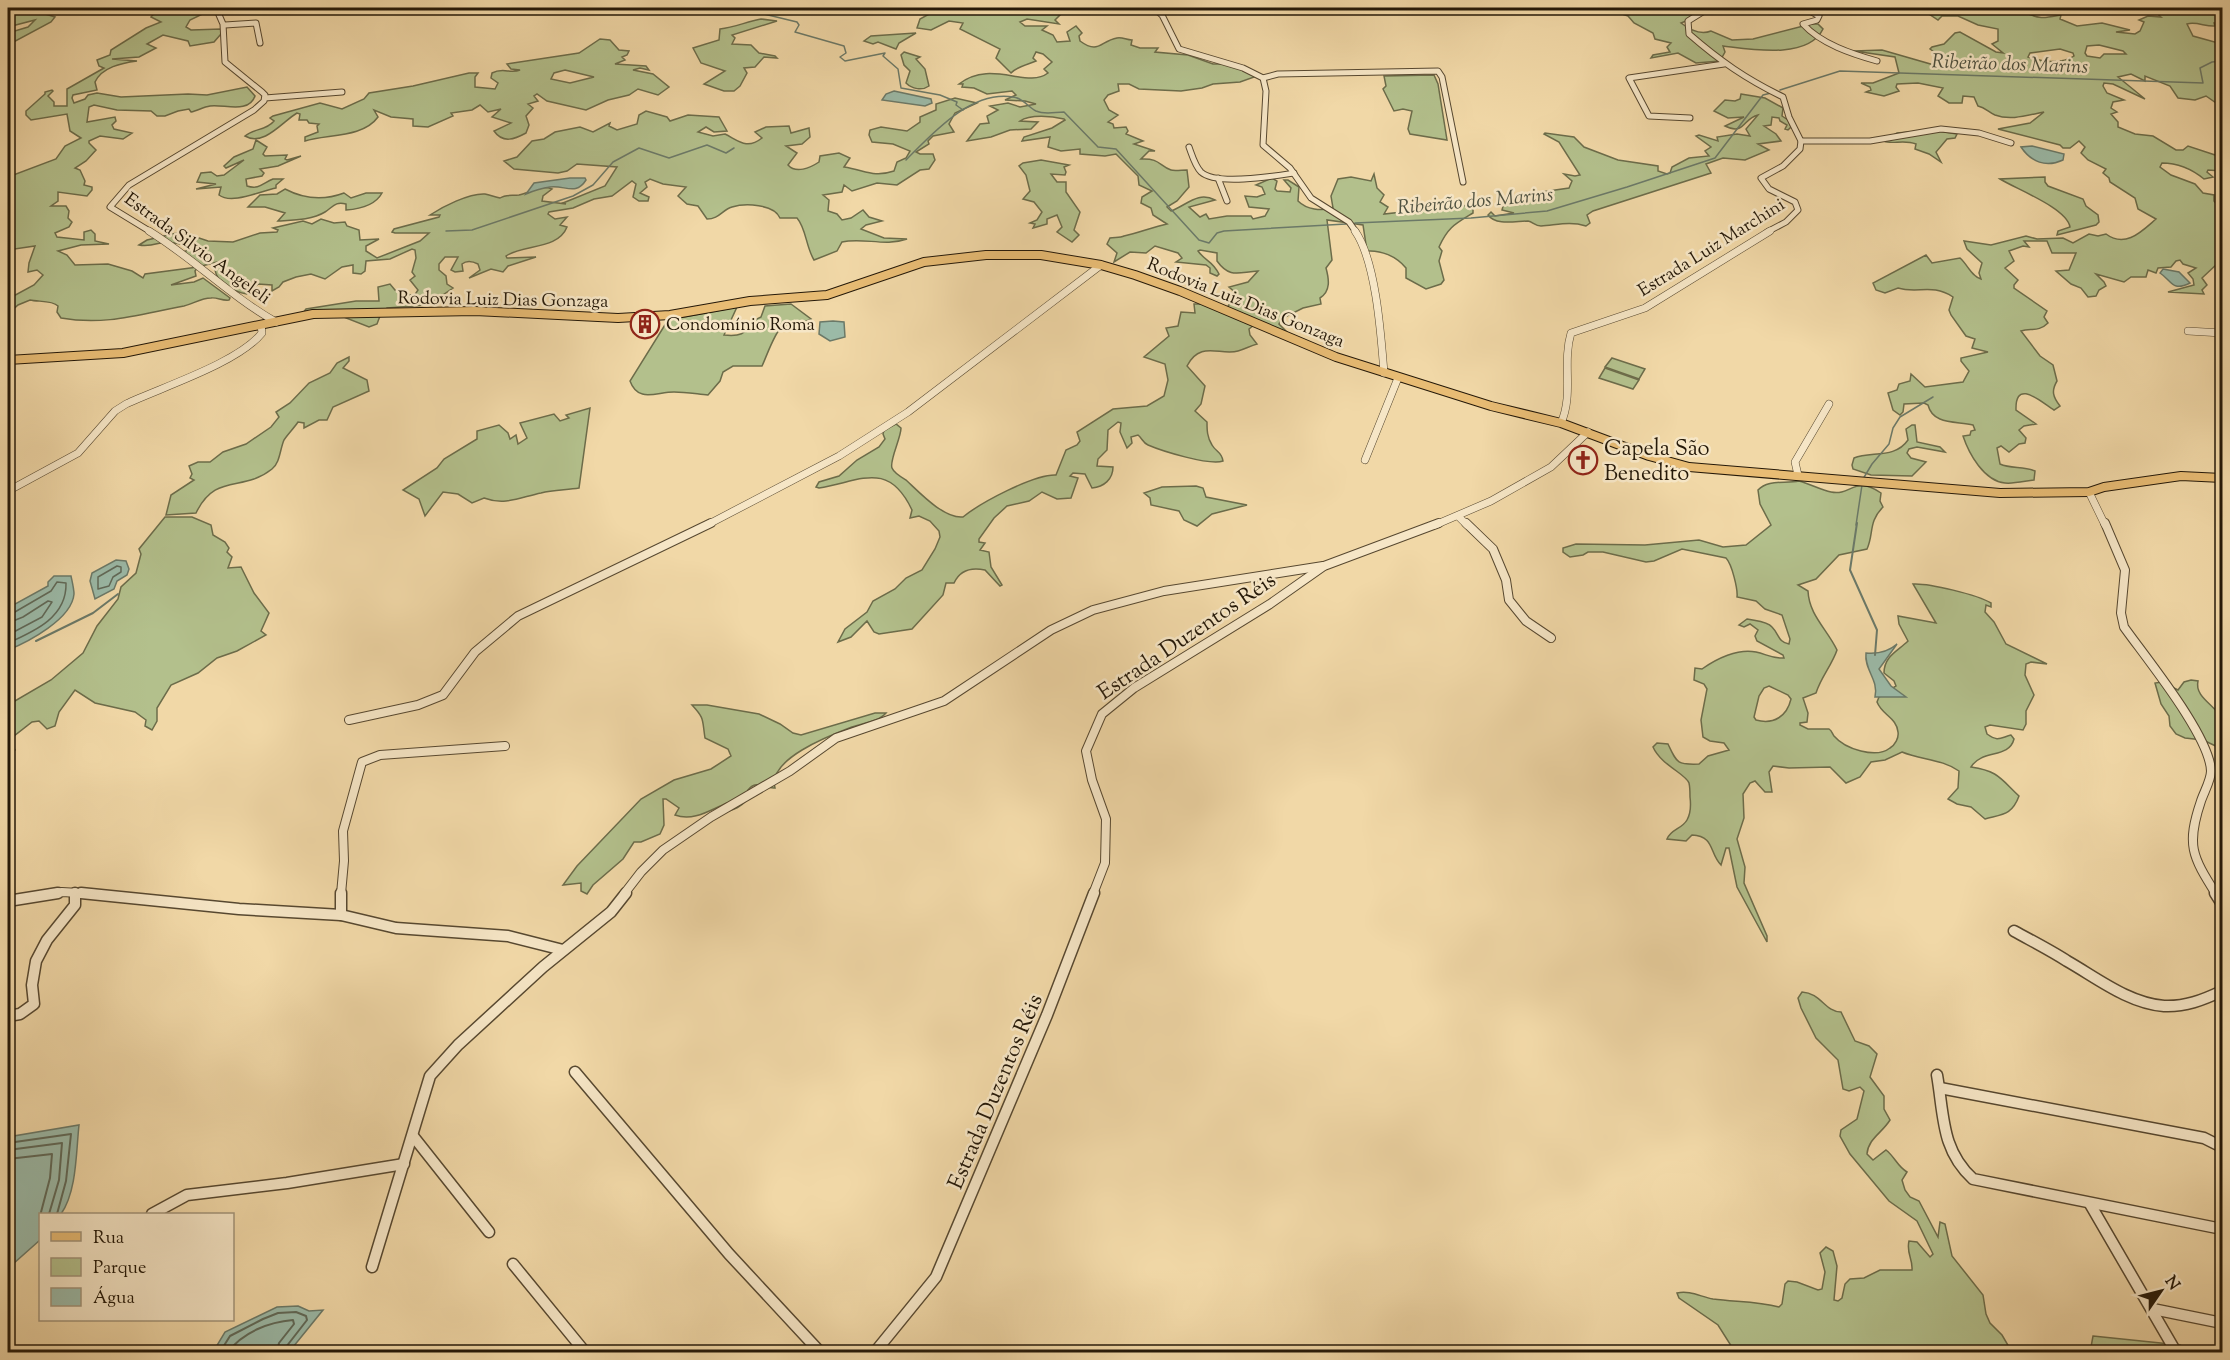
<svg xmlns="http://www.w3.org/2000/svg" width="2230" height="1360" font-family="'Sorts Mill Goudy',serif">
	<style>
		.green { fill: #b3c08c; stroke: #6c6c4a; stroke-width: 1.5; fill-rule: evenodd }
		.water { fill: #9bbaa8; stroke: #6b7968; stroke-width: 1.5 }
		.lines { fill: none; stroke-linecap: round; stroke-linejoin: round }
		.shore-far1 { stroke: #606958; stroke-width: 1.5 }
		.shore { stroke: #606958; stroke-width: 2 }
		.stream-far1 { stroke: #6b7968; stroke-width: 1.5 }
		.stream { stroke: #6b7968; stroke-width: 2 }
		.minor-far3-casing { stroke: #574830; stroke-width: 7 }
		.minor-far2-casing { stroke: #574830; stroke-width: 8 }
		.minor-far1-casing { stroke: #574830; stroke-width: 10 }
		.minor-casing { stroke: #574830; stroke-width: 13 }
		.major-casing { stroke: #241808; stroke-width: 10 }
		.minor-far3 { stroke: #f6e6c6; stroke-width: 5 }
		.minor-far2 { stroke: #f6e6c6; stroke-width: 7 }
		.minor-far1 { stroke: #f6e6c6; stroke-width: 8 }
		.minor { stroke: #f6e6c6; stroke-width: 10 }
		.major { stroke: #e8bc74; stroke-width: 8 }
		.labels { text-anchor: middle; stroke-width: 5; stroke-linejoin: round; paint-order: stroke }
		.far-street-label { font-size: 18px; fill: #241808; stroke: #f6e6c6 }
		.far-poi-label { font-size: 18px; fill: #241808; stroke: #f6e6c6; text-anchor: start }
		.far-water-label { font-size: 20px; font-style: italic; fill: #4e5140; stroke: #f6e6c6 }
		.poi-label { font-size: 22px; fill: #241808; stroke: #f6e6c6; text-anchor: start }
		.street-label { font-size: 22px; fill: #241808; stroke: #f6e6c6 }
	</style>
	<rect width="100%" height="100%" fill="#f1d8a7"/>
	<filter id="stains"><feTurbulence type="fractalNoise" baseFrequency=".00333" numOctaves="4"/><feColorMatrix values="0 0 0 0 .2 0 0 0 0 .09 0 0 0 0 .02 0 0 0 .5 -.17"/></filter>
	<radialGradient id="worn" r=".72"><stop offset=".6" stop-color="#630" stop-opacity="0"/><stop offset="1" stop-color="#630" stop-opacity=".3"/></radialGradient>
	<g class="green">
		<polygon points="8,8 85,8 62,14 50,10 45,14 55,17 51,22 8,45 8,33 28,27 35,20 8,27"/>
		<path d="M 159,8 L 210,8 L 211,10 L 190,20 L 186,27 L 191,30 L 221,29 L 221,34 L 214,42 L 190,46 L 188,41 L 163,35 L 147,44 L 156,48 L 139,57 L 112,59 L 137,61 C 122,63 102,67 95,82 L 97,90 L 73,95 L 72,98 L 74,103 L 85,99 L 88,95 L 97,93 L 121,97 L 188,94 L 207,95 L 247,87 L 255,96 C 249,114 224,104 210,106 C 203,107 197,111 191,112 L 189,109 L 178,111 L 165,116 L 157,116 L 151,111 L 117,110 L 94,105 L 89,107 L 87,122 L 115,117 L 116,121 L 112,125 L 114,129 L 132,133 L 123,139 L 100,136 L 89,141 L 89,143 L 96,150 L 86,161 L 75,168 L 80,170 L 85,181 L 84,185 L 92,187 L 92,190 L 87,196 L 58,192 L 58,201 L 51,206 L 66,206 L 69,211 L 68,218 L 72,222 L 69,227 L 55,233 L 57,237 L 84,240 L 84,232 L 91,230 L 95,234 L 95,241 L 109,244 L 81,245 L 58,251 L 67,255 L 75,265 L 108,264 L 132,271 L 143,278 L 145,274 L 198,267 L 180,252 L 186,251 L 191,245 C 184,245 170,242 165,242 C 155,244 149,247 139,245 L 147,240 L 181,232 L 208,241 L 233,242 L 260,233 L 277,232 L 278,230 L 273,228 L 303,221 L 312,224 L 321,219 L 334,223 L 345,222 L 347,226 L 359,230 L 360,240 L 379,239 L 366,246 L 366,251 L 377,258 L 420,241 L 429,233 L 395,233 L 392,232 L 394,229 L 439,217 L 440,215 L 430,215 C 442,207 469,193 485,194 C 490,195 495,197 500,198 C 506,194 512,196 519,195 C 530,193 540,184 552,189 L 543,196 L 542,201 L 566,204 L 563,203 L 605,186 L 617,167 L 577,164 L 567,171 L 558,173 L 514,169 L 504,161 L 517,157 L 532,141 L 544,139 L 555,132 L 580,127 L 593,132 L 610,123 L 609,126 L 617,130 L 637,124 L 639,115 L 646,111 L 667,117 L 670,121 L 688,115 L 719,117 L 727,131 L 714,132 L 706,127 L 698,132 L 713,136 L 725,134 C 739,141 747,150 762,138 L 755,132 L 766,127 L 789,126 L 791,133 L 809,128 L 810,137 L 802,144 L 786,146 L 797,153 L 788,165 C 796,174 810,168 819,162 L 820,156 L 839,153 L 850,158 L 844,167 C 865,170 873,178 894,171 L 897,162 L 906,158 L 910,151 L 893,144 L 872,142 L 869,135 L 870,130 L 881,127 L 907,131 L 920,122 L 920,117 L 936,110 L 936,104 L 955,98 L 977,103 L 955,113 L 949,124 L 954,132 L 933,136 L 928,141 L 929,144 L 916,152 L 920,154 L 933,154 L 935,160 L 929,169 L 920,170 L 897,185 L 877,183 L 852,191 L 844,185 L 842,192 L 823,195 L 829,200 L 828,211 L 837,214 L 842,220 L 851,218 L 863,210 L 869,217 L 882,221 L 866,225 L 861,229 L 884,238 L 907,239 C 885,247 863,237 842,242 L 837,251 L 814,260 C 806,247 806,228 797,218 L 780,218 C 774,204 745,203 732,207 C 722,210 719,219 707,219 L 698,206 L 687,204 L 678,196 L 686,187 L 663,184 L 650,179 L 645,182 L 647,187 L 640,193 L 649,197 L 648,201 L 639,201 L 633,197 L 636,184 L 632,181 L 612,196 L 594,199 L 573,208 L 549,212 L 548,214 L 555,219 L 567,217 L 560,225 L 567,227 C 558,250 523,244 506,256 L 507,258 L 536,257 L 508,266 L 503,272 L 491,269 L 469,278 L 480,270 L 478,264 C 472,261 467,260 462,264 L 463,271 L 455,272 L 451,270 L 458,257 L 445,257 L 439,264 L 439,270 L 446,276 L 447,284 L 453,288 L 428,305 L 387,308 L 380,316 L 377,324 L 369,327 L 331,312 L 303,313 L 306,309 L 356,301 L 379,301 L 378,287 L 390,284 L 395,290 L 414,296 L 418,290 L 410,280 L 415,276 L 412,272 L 416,258 L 415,250 L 412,249 L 390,259 L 366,261 L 365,271 L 361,274 L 353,273 L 353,265 L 342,267 L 325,279 L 311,274 L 296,277 L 283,282 L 279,287 L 272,291 L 272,285 L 258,284 L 247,294 C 234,292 217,283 215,270 L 223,261 L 221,261 L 198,267 L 195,271 L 196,276 L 171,285 L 194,282 L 203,278 L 230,298 L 229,300 C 222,301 217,297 211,298 C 201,298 193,304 184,306 C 140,314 106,326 61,318 L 57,312 L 58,306 C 52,300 38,302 30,300 L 18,305 L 8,314 L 8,299 L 34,285 L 43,275 L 37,270 L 28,272 L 29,263 L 35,246 L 8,250 L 8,177 L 56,159 L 65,146 L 81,138 L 70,131 L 67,114 L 31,120 L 26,115 L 26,111 L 45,94 L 45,92 L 52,90 L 53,91 L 48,96 L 54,102 L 54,106 L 67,106 L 67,89 L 104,68 L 99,66 L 97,60 L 110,55 L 111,50 L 146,28 L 161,22 L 151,17 Z"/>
		<path d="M 940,8 L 1057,8 L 1062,10 L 1061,14 L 1055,20 L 1059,24 L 1027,19 L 1020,22 L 1025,26 L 1047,26 L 1042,30 L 1053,35 L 1057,42 L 1070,41 L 1067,32 L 1076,26 L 1082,33 L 1079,36 L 1080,41 C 1099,55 1100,41 1117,38 C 1123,37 1126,40 1132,40 L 1131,45 L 1140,48 L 1158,48 L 1155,52 L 1188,55 L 1213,64 L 1229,64 L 1257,76 L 1240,82 L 1213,84 L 1202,88 L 1181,91 L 1139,89 L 1129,84 L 1118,84 L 1119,91 L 1108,95 L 1104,100 L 1109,110 L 1118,115 L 1108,122 L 1113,124 L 1114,128 L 1126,127 L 1128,131 L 1126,134 L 1143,141 L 1134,144 L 1155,151 L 1149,151 L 1141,159 C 1160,158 1159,166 1171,170 C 1174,171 1182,170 1187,170 L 1189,187 L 1177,201 L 1167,207 L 1171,211 C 1187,205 1198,191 1215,200 L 1189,207 L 1200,217 L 1206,214 L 1209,219 L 1227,216 L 1251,216 L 1253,219 L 1265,216 L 1269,209 L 1249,207 L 1245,196 L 1257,197 L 1265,194 L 1262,187 L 1256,185 L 1272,178 L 1277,181 L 1275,189 L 1277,191 L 1290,192 L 1291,188 L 1284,180 L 1288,180 L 1299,187 L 1298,201 C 1307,210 1321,211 1333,208 L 1331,196 L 1338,179 L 1351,177 L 1371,181 L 1374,174 L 1377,188 L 1384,195 L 1380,202 L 1388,207 L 1384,214 L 1439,208 L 1453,201 L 1473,209 L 1473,213 C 1455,224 1448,227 1439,247 L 1442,251 L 1439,261 L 1444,280 L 1441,284 L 1426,289 L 1406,278 L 1406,268 C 1396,256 1381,250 1367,251 L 1363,225 L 1327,220 L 1332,260 L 1326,268 C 1329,279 1331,291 1320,298 L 1321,304 L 1303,308 L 1281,319 L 1279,324 L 1291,336 L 1254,325 L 1249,329 L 1250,335 L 1257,344 C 1250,346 1245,349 1238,351 C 1220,356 1200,340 1187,366 L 1205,386 L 1201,404 L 1195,411 L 1207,422 C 1207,430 1207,437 1212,445 C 1216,452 1222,452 1223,461 C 1210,466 1162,451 1148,445 C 1143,443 1142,438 1138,435 L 1131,437 L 1132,443 L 1127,448 L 1120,432 L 1121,423 L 1118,422 L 1108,430 L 1107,450 L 1098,459 L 1097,466 L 1113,467 C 1113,479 1104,487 1092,488 L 1085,474 L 1073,473 L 1070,476 L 1078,478 L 1071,498 L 1057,499 L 1042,492 L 1029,501 L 1007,506 L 994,518 L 979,539 L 979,542 L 985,543 L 980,550 L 989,552 L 991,567 L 1002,585 L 1000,586 L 985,570 C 971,567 960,570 954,583 L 946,583 L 943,595 L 912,629 L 879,634 L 874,632 L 867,621 L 851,637 L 838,642 L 845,629 L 867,612 L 873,601 L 895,589 L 906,578 L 922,570 L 935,549 L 940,537 L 939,531 L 930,521 L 919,516 L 910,518 L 912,510 C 888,459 859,482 819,488 L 816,487 L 819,482 L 839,476 L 857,460 L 879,447 L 885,439 L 883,434 L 884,430 L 896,424 L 901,428 C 901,438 889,461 892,468 C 894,473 901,477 906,480 C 919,492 944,519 963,517 C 980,503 1034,474 1056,475 L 1066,450 L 1077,445 L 1080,441 L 1077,432 L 1113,409 L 1147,406 L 1164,396 L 1168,380 L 1165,364 L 1144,357 L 1169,336 L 1166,328 L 1178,326 L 1181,312 L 1195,313 L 1194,304 L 1204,304 L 1236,318 L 1226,309 L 1237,294 L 1229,287 L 1248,282 L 1258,271 C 1239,272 1230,279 1217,261 L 1217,253 L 1200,250 L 1198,251 C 1206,262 1212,260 1219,274 L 1217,276 L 1210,273 L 1210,268 L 1206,265 L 1176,262 L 1182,258 L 1178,253 L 1155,246 L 1146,253 L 1130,252 L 1114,262 L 1117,253 L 1107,244 L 1110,238 C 1114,237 1120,238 1124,236 C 1138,233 1153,227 1167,224 L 1153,215 L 1151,208 L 1141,203 L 1142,197 L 1152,191 L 1139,185 L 1138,176 L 1116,154 L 1105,156 L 1080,154 L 1080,149 L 1061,151 L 1048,147 L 1050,137 L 1022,141 L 1024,137 L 1052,128 L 1065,120 L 1064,119 C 1052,116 1030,114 1020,121 L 1038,122 L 1031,129 L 1010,130 L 991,137 L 967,141 L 980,124 L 989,123 L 987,116 L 998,110 L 990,106 L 1008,103 L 1020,107 L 1036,104 L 1025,101 L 1005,100 L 1016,95 L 1012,91 L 987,94 L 974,88 L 962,87 L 963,84 L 959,84 C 991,59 1027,89 1048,73 L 1044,69 L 1052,62 L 1043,54 L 1036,52 L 1033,58 L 1036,61 C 1029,64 1016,67 1011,73 L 996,58 L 1000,49 L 960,29 L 963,23 L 949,21 L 931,30 L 917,28 L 920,19 Z"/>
		<path d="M 1604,8 L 1704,8 L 1691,19 L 1681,23 C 1690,30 1701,35 1711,31 L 1732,40 L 1753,39 L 1811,24 L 1818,24 L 1823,29 C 1808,60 1749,49 1723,46 L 1725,52 L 1720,61 L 1696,63 L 1678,53 L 1651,58 L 1653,55 L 1670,52 L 1667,47 L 1671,43 L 1655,39 L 1653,33 L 1634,23 L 1628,16 Z"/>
		<path d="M 1936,8 L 2071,8 L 2070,14 L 2035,8 L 2024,12 C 2041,20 2045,18 2061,15 L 2060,19 L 2077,26 L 2102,23 L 2130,30 L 2116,32 L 2135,34 L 2140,31 L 2144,22 L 2139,20 L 2148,16 L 2161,17 L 2151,8 L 2175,8 L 2205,14 L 2196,8 L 2212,8 L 2220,15 L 2218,20 L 2222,23 L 2214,23 L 2215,26 C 2206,27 2196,21 2187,24 L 2193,36 L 2222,44 L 2222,107 L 2206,96 L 2195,100 L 2178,98 L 2170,86 L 2145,76 L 2145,81 L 2131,74 L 2118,77 L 2145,99 L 2113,84 L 2104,83 L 2103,86 L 2107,93 L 2124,100 L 2113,102 L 2111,108 L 2117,112 L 2111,114 L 2118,122 L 2118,127 L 2135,134 L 2153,136 L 2176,150 L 2183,150 L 2188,146 L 2215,155 L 2222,161 L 2222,171 L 2208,170 L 2207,172 L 2213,177 L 2204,179 C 2193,170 2178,163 2162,163 L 2160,167 L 2171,175 L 2195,184 L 2203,193 L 2214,195 L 2214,201 L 2222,211 L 2222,266 L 2218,263 L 2202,278 L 2207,285 L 2202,290 L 2204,294 L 2168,292 L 2194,285 L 2193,279 L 2188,273 L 2196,268 L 2183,264 L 2180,260 L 2176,261 L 2171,267 L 2158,268 L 2156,273 L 2148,270 L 2146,277 L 2131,277 L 2124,282 L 2096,274 L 2104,282 L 2106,286 L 2099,290 L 2096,296 L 2088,297 L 2081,288 L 2071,284 L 2056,271 L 2069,270 L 2076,253 L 2052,253 L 2047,241 L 2024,241 L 2029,247 L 2023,246 L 2009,251 L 2014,261 L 2005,268 L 2018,280 L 2014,285 L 2014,288 L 2047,311 L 2044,317 L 2048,323 C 2039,332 2031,328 2021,331 L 2040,356 L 2053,365 L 2057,381 C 2051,391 2053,397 2060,406 L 2054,410 C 2042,403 2015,377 2016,410 L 2036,424 L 2024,426 L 2019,430 L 2026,438 L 2025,443 L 2019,444 L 2009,452 L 2001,446 L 1997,448 L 2000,464 C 2011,469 2023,466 2035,471 L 2034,480 C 2025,481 2014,484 2005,483 C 1984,481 1969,454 1963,436 L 1970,435 L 1971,431 L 1975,430 L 1973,425 C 1956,421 1933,425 1928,405 L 1924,403 L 1904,404 L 1903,412 L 1900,415 L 1893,410 L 1888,393 L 1897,390 L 1899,384 L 1910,381 L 1911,374 L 1925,387 L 1963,382 L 1969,371 L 1961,361 L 1961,358 L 1988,352 L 1972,348 L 1975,339 L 1966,336 L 1951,315 L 1949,310 L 1953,297 C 1932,283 1918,294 1898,288 L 1885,293 L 1876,290 L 1873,283 L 1926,255 L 1932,263 L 1960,258 C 1968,265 1971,276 1981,279 L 1979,273 L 1982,263 L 1967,249 L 1964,241 L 1991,245 L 2026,236 L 2037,239 L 2063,238 L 2073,243 L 2089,234 L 2098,236 L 2106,234 C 2126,249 2143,230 2156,219 L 2138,209 L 2135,198 L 2110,182 L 2109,178 L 2103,173 L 2106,169 L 2088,160 L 2081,153 L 2085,147 L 2079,141 L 2070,148 L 2063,148 L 2060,145 L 1998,129 L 2030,123 L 2044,112 C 2028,115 2011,121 1995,115 C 1988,112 1986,108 1978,106 L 1974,97 L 1963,96 L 1962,103 L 1949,103 L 1938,96 L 1943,88 L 1918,83 L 1897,84 L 1896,87 L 1899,91 L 1884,96 L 1866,92 L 1871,90 L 1870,87 L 1861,83 L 1873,83 L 1899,73 L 1895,57 L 1854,51 L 1882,50 L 1948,69 L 1951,64 L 1930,49 L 1932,47 L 1944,44 L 1955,33 L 1960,32 L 1996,52 L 2003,53 L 1992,44 L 1998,41 L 1998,29 L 1978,25 L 1958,16 L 1942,16 L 1938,20 L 1923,10 L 1938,9 ZM 2099,45 L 2123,51 L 2126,54 L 2104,54 L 2100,58 L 2087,56 L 2085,53 L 2087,46 ZM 2060,49 L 2073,53 L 2074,56 C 2062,64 2041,62 2028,57 L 2030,53 Z"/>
		<path d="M 761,19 L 777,21 L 732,35 L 735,38 L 732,44 L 751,45 L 759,53 L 775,56 L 777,58 L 764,57 L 755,67 L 744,68 L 747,73 L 740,86 L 734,91 L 724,91 L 704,84 L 725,71 L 701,63 L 693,48 L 719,40 L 720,29 C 735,27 746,22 761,19 Z"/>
		<polygon points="916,33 899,43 896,49 878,42 873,44 864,41 871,36"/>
		<path d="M 600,39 L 610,40 L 619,50 L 629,51 L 627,55 L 622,57 L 625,60 L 615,64 L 646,66 L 649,70 L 640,68 L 633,70 L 653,74 L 669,87 L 658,95 L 638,89 L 629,95 L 608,100 L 586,110 L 547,101 L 537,94 L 534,96 L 538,101 L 528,104 L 533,108 L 526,116 L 529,125 L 526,133 C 515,139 503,144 494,131 L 511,123 L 492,117 L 501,109 L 488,112 L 480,105 L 472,110 L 451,113 L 453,116 L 428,127 L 413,126 L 413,119 L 391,117 L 374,110 L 378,117 C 363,138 327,134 305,141 L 305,137 L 318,132 L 317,126 L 319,124 L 309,123 L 307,120 L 299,120 L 300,114 L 297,113 C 283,121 264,147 245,136 C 254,128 266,131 274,121 L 270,118 L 273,116 L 320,103 L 342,109 L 364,99 L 369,93 L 413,86 L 469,73 L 478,73 L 475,77 L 475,87 L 495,89 L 498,83 L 491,78 L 492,73 C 503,67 510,74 520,70 L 511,69 L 507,64 L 579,53 ZM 565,70 L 594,77 L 570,83 L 551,79 L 554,73 Z"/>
		<path d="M 904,52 L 920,57 L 916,59 L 925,69 L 929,86 C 922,91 912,89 906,83 L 910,71 L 904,65 L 901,55 Z"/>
		<polygon points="1434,75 1438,84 1447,140 1410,134 1408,129 1412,111 1403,109 1394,111 1383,89 1386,86 1384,76"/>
		<path d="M 1741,94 L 1765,98 L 1783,108 L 1782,116 L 1788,120 L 1791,127 L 1788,130 L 1785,129 L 1787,125 L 1780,121 L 1779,118 L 1772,117 L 1771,125 L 1764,126 L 1776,134 L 1781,141 L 1758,144 L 1769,150 L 1745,160 L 1723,158 L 1706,164 L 1711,173 L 1593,211 L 1587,215 L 1590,223 L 1586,226 C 1570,221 1557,225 1541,226 C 1535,226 1533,222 1528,221 C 1516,221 1496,226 1488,215 L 1491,212 L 1495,216 L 1514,213 L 1502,210 L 1505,199 L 1513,200 L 1513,197 L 1520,195 L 1569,188 L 1572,181 L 1564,174 L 1575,176 L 1580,175 L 1559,142 L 1544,134 L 1545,133 L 1574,137 L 1584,147 L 1618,160 L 1658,166 L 1658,171 L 1667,174 L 1670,173 L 1672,167 L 1689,158 L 1709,156 L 1705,151 L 1711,147 L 1696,136 L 1699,135 L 1718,141 L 1717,137 L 1737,134 L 1750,136 L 1746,129 L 1758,115 C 1743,118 1745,136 1725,126 L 1744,117 L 1728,118 L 1714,111 L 1725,100 L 1735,101 L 1740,99 Z"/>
		<path d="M 1932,130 L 1957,134 L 1955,138 L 1947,139 L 1936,152 L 1941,162 L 1929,154 L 1915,149 L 1916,144 C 1903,139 1892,145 1884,141 L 1897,133 Z"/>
		<path d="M 256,140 L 267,147 L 263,154 L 265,156 L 287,155 L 285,159 L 287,160 L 301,156 L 278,166 L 260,169 L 264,173 L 262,176 L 246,179 L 247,186 C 259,190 263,183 273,179 L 283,179 L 276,185 L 276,188 C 260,191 232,205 219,195 L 221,187 L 196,189 L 216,184 L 197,182 L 201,173 L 211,172 L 217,176 L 224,175 L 244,160 L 226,168 L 224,166 L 234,157 L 253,149 Z"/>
		<polygon points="1041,160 1069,165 1064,167 1066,172 1065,175 1051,174 1057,182 1066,182 1066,192 1080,212 1074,230 1079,235 1072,242 1057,232 1062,227 1057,215 1047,219 1047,224 1033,228 1035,224 1030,223 1037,220 1042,212 1034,202 1023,199 1030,191 1026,175 1019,166 1023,163"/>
		<path d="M 2045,177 L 2045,182 L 2048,186 L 2083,199 L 2086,206 L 2098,215 L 2099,222 L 2096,225 L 2057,235 L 2058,231 L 2070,227 C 2067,208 2016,189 2000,179 Z"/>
		<path d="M 285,189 C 304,199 323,201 344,193 L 351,198 L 366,193 L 382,193 C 375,206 360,209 346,210 L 346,204 C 335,201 333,207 325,212 C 312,220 293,220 278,221 L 285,213 L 265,207 L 248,207 L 260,195 L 277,194 Z"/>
		<path d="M 791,304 L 811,319 C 799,326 790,322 782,327 C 775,331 766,358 762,366 L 733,366 L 723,372 L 720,381 L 708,395 C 697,394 685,392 674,392 C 656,392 638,403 630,381 L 668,320 L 737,307 L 724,335 C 753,338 743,324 761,317 L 765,306 Z"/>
		<path d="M 349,357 L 349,361 L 343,368 L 367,380 L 369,391 L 333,407 L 327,420 L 319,420 L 304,428 L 304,423 L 298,422 C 294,428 288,434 284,440 C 280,449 280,463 272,469 C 242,493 216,472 196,513 L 166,515 L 171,495 L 194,480 L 190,478 L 192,474 L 189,466 L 198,462 L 210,462 L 223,452 L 246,444 L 271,427 L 279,417 L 276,412 L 290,403 L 309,383 L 330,373 L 337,363 Z"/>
		<polygon points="1612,358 1645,369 1639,379 1605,367"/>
		<polygon points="1605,368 1639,380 1633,389 1599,378"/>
		<path d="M 590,408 L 579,488 C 567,490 553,490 541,493 C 521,497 505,506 484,498 L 472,503 L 458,494 L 443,492 L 425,516 L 419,499 L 403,490 L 437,468 L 444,459 L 477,439 L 477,431 L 499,425 L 508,433 L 510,439 L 516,435 L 518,444 L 527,438 L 520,423 L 554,414 L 560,421 L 569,418 L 566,415 Z"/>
		<path d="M 1912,425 L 1915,425 L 1917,442 L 1940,447 L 1945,452 L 1917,447 L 1909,449 L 1907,453 L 1911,458 L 1926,462 L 1912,476 L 1871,475 L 1853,469 L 1852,465 L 1854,458 C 1871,451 1895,459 1908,440 L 1906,429 Z"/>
		<path d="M 1799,481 C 1810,484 1821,490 1831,492 C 1852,496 1854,475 1881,493 L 1880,501 L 1883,507 C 1868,522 1874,534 1867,549 L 1839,555 L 1816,579 L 1798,585 L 1808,591 C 1809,615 1827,629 1837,650 C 1832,665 1821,677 1816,693 L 1803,698 L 1808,713 L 1807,722 L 1800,723 L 1800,725 L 1808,729 L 1829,729 C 1832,731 1832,733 1834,736 C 1845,749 1876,759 1890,748 C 1895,745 1899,738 1898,732 C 1897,718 1882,715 1877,702 L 1879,697 L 1896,686 L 1894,681 L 1884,673 C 1884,656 1898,651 1908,641 L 1899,624 L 1898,616 L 1936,623 L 1913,584 C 1929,583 1978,595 1991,603 L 1991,607 L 1986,605 L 1985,612 L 1994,622 L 2006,644 L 2047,664 L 2031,662 L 2026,664 L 2025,675 L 2034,695 L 2026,711 L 2026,724 L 2023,730 L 1990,725 L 1985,727 L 1987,734 C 1998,742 2000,738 2011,735 L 2014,739 C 2009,759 1982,749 1971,767 C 1998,771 2000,778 2019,796 C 2012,815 2003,814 1985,819 L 1971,807 L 1957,804 L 1948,799 L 1958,788 L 1959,771 C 1942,759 1921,760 1902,752 L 1885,760 L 1871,762 L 1860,777 L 1846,783 L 1830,767 L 1789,768 L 1773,766 L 1769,772 L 1772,792 L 1765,792 L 1755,781 L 1750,783 L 1743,794 L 1744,818 L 1737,839 L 1745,867 L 1744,883 L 1767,936 L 1767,942 L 1737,887 L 1729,848 L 1726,848 L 1721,865 C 1709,853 1715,836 1692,835 L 1686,841 L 1667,839 C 1671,829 1682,829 1687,820 C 1691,813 1691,805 1690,797 C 1690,793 1690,787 1689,783 C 1686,774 1661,765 1653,747 L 1657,743 L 1668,744 C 1677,763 1677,765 1699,764 L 1708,756 L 1729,750 L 1724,743 L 1710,741 L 1703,737 L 1701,720 L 1707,689 L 1704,684 L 1694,680 L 1695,668 L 1702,669 C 1716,659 1738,648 1756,652 C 1766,654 1773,659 1784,658 L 1783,655 L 1757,641 L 1755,636 L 1758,630 L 1750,624 L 1744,627 L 1739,625 L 1747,619 C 1755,621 1767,621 1772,627 C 1779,634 1778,642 1789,644 L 1790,639 L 1782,615 L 1765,609 L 1756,601 L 1737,597 C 1738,590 1732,564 1726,558 L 1682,549 L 1654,561 L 1646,562 L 1603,552 L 1588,552 L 1583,555 L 1570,557 L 1563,552 L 1563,548 L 1576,544 L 1645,545 L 1699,540 L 1723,547 L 1746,545 L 1771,525 L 1760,504 L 1758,490 C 1768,479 1785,484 1799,481 ZM 1769,686 L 1788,695 L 1791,699 C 1787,716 1774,725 1756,720 L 1754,717 L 1759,696 L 1764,688 Z"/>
		<polygon points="1196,486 1203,488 1206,497 1247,505 1212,514 1197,526 1184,520 1179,511 1151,505 1150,498 1144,493 1162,487"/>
		<polygon points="165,517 192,517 211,525 213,535 225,542 229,548 227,552 232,557 228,568 241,567 254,593 269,613 261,631 266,635 237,651 217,658 198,673 171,685 157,708 157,721 152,730 145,726 146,720 135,712 95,703 75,690 59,712 55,726 47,729 39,721 32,722 9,740 15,750 8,758 8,705 51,680 83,653 97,626 118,599 121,587 136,573 141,554 139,549"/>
		<path d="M 2191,680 L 2198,681 C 2194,698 2218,706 2222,720 C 2225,728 2222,741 2222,749 L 2203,740 L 2185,738 L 2176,734 L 2170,726 L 2169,716 L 2161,704 L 2155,683 L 2162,682 L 2178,690 L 2184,682 Z"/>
		<path d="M 692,705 L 707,705 L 759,714 L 780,724 L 793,733 L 801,735 L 875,713 L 886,713 C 878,722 863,723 852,727 C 831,735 767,759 775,788 C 764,789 757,779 748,790 L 752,792 C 745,807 732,811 717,814 L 727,803 C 710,810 693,822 675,815 L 679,808 L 666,799 L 663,799 L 664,825 L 660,834 L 641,842 L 634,842 L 623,859 L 593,885 L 587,894 L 581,891 L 581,883 L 563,885 L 577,866 L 641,799 L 674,780 L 711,769 L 731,756 L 728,749 L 705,738 C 702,719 705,719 692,705 Z"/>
		<path d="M 1802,992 C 1821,993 1825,1012 1841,1012 L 1855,1041 L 1869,1046 L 1877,1054 L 1870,1077 L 1884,1096 L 1884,1109 L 1890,1120 C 1882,1133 1868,1139 1867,1154 L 1873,1160 L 1886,1150 C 1895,1157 1897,1166 1907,1172 L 1902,1180 L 1905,1190 L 1910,1197 L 1919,1201 L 1938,1237 L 1940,1222 L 1945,1224 L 1952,1256 L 1983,1295 L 1986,1314 L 1990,1323 L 2002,1335 L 2012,1352 L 1735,1352 L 1718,1325 L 1679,1298 L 1677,1293 C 1690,1290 1701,1297 1713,1299 C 1736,1302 1757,1301 1779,1307 L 1782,1304 L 1785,1284 L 1788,1281 L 1797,1282 L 1818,1290 L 1822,1289 L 1825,1272 L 1820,1253 L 1826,1247 L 1833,1251 L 1837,1266 L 1834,1300 L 1838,1301 L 1842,1298 L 1845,1284 L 1850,1279 L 1864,1278 L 1880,1270 L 1912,1270 C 1913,1259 1906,1253 1909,1241 L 1917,1242 L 1930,1257 L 1933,1254 L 1917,1221 L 1889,1201 L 1850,1154 L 1840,1136 L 1841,1130 L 1857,1119 L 1864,1091 L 1860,1087 L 1849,1091 L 1843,1089 L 1838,1060 L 1816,1038 L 1801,1008 L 1798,998 Z"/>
		<polygon points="2093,1336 2180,1345 2194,1352 2093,1352 2091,1347"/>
	</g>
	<g class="water">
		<polygon points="894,91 931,99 932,103 925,106 882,100 886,94"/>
		<path d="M 2032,146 L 2064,154 L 2063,160 C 2046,168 2031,162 2021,147 Z"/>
		<path d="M 570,178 L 585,178 L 586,180 C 576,196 565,185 550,187 C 542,188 533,191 526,194 L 534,183 Z"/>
		<path d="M 2163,269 L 2179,272 L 2190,283 C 2172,292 2172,281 2160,273 Z"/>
		<polygon points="833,321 844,322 845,337 830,341 819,334 820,322"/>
		<polygon points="116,560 126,561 129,569 127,575 117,581 114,589 95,599 90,581 92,573"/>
		<path d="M 54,576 L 71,576 C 72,581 74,589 74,594 C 72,619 28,642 8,650 L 8,612 L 15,604 L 48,586 L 48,582 Z"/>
		<path d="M 1897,644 L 1879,669 L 1891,686 L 1906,697 L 1875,697 C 1879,680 1864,670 1866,653 C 1877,654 1888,652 1897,644 Z"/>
		<path d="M 79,1125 C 76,1152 77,1191 61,1214 L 40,1214 L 40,1240 L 14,1263 L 8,1260 L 8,1137 Z"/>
		<polygon points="298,1306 309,1311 323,1310 289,1352 213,1352 225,1332 277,1307"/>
	</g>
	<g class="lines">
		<g class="shore-far1">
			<polygon points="117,566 121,567 121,572 113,577 109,586 98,589 98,577"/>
			<path d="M 8,616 L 51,591 L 57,582 L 66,583 C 67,617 35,631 8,643"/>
			<polyline points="8,623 23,617 48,601 52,602 42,617 8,635"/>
		</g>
		<g class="shore">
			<polyline points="8,1143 71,1134 66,1181 57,1214"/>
			<polyline points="8,1150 62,1143 59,1180 49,1214"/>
			<polyline points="8,1159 52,1154 50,1178 40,1216"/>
			<polyline points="220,1352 230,1336 263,1319 278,1313 296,1312 306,1316 307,1320 286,1347 285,1352"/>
			<path d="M 228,1352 C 243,1332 269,1322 293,1320 L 294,1324 L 279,1343 L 277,1352"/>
		</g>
		<g class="stream-far1">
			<polyline points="761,8 760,11 764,14 797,22 799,25 795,32 844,46 846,53 840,57 845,61 885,53 883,56 898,69 901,88 940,95 957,102 956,105 963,110"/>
			<polyline points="1780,90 1840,71 2203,83 2200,68 2212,62 2222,61"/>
			<path d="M 906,160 C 933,133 971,90 1013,97 C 1023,98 1028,107 1036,111 C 1045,115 1055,112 1064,112 L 1098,147 L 1116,149 L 1199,240 L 1209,243 L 1217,233 L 1224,231 L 1346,224"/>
			<polyline points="1355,223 1471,218 1547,211 1627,187 1715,158 1763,95 1771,93"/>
			<polyline points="446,231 472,230 573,196 593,185 613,162 639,148 669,158 707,145 726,153 734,148"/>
			<polyline points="1863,479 1872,464 1889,444 1893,428 1900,417 1933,397"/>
			<polyline points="1856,525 1862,485"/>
		</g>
		<g class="stream">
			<polyline points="1857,523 1850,570 1877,630 1875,655"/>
			<polyline points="36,641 93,613 118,594"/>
		</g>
		<g class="minor-far3-casing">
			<g id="minor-far3">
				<polyline points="1154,8 1162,15 1179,49 1243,68 1263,78 1266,91 1263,145 1290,168 1311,198 1349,222 1356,232"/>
				<path d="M 1709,8 L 1688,21 L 1689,34 C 1720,61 1746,79 1783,97 L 1789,117 L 1801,141 L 1800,149 L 1783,166 L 1761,178 L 1769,189 L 1795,202 L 1798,210 L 1786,222 L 1767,232"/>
				<path d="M 1804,8 L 1819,16 L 1817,20 L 1803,24 C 1821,44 1852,54 1877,61"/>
				<polyline points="225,25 256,23 260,43"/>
				<polyline points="1263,78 1278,74 1438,71 1442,77 1463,182"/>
				<polyline points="265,98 342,92"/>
				<polyline points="1690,118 1649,116 1629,78 1724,64"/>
				<polyline points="1801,141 1870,141 1941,129 1979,133 2011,143"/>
				<path d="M 1189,147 C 1192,155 1195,166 1201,172 C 1216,186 1275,176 1294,173"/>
				<polyline points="1218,178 1227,201"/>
				<polyline points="151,232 110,207 129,185 254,110 264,101 265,95 262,92 225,62 223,24 216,8"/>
			</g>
		</g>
		<g class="minor-far2-casing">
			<g id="minor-far2">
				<path d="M 149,231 C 193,258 230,296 276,322"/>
				<path d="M 1355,231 C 1376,261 1381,335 1384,373"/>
				<polyline points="2220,299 2222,301"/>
				<polyline points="2188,331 2222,333"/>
				<path d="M 1561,423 C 1574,394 1562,363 1571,333 L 1645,308 L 1770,231"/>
				<polyline points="1365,460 1398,378"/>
				<polyline points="1798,475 1795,462 1829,404"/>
				<path d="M 8,491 L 78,453 L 115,411 L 126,404 C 162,387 238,363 262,333 L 261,325"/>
				<polyline points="2089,492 2105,525"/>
				<polyline points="1458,516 1467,525"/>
				<polyline points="707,525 839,456 908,412 1101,265"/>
				<polyline points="1435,525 1491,501 1551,467 1588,432"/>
			</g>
		</g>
		<g class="minor-far1-casing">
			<g id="minor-far1">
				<polyline points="1466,523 1493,549 1506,580 1509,600 1526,621 1551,638"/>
				<path d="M 2105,523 L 2125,570 L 2121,613 L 2124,627 C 2146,658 2210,736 2211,771 C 2211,780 2204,792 2201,801 C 2186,845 2192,856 2216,894"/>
				<polyline points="349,720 418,705 443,695 475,652 518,616 711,523"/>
				<polyline points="49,894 62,892 96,894"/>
				<polyline points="341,894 344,861 343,831 362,762 380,755 505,746"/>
				<polyline points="624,894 641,872 663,850 711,817 790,771 836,738 944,701 1051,630 1093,610 1164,591 1323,566"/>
				<polyline points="1093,894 1105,863 1106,819 1092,780 1086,751 1102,714 1134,688 1270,604 1324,566 1439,523"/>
			</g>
		</g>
		<g class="minor-casing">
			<g id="minor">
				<polyline points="81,893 239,909 341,915 396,928 508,936 563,950"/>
				<polyline points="2215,893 2222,904"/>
				<polyline points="8,901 58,893"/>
				<polyline points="341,915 341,893"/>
				<path d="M 2014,931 C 2032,941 2050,950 2067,961 C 2097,978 2128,1003 2164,1006 C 2185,1007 2203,1000 2222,991"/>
				<polyline points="8,1016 20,1014 34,1004 32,985 36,961 47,940 75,905 75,893"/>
				<polyline points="575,1072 729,1254 820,1352"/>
				<path d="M 1937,1075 C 1944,1115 1941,1150 1973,1179 L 2222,1229"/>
				<polyline points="1940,1088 2204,1138 2222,1147"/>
				<polyline points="413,1136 489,1232"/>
				<polyline points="2090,1204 2176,1352"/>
				<polyline points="152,1214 187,1195 287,1183 404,1164"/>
				<polyline points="513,1264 585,1352"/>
				<polyline points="372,1267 430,1076 458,1045 543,967 611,912 626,893"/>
				<polyline points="2153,1309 2222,1323"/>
				<polyline points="875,1352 936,1277 1047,1015 1094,893"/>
			</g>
		</g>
		<g class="major-casing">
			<polyline id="major" points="8,360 123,353 313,314 475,311 618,318 670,315 750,301 827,295 924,262 986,255 1041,255 1101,265 1135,275 1180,291 1336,357 1491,406 1561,423 1649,456 1689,467 2000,493 2089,492 2104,487 2181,476 2222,478"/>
		</g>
		<use href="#minor-far3" class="minor-far3"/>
		<use href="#minor-far2" class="minor-far2"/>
		<use href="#minor-far1" class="minor-far1"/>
		<use href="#minor" class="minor"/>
		<use href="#major" class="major"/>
	</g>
	<defs>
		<g id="building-ring" transform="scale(1.5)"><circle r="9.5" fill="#f6e6c6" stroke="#8f2418" stroke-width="1.5"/><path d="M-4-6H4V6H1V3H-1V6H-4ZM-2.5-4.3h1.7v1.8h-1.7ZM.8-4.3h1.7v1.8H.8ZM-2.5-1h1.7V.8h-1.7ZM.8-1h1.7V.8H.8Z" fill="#8f2418"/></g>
		<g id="church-ring" transform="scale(1.5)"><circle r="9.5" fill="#f6e6c6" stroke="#8f2418" stroke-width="1.5"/><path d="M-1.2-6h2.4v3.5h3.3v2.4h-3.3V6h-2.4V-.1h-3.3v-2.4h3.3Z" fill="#8f2418"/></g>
	</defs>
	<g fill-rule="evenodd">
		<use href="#building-ring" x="645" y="324"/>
		<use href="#church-ring" x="1583" y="460"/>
	</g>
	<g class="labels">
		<g class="far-street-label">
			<text transform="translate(1711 247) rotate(-32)" y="6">Estrada Luiz Marchini</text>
			<text transform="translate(198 248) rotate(36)" y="6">Estrada Silvio Angeleli</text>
			<text transform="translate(503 299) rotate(1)" y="6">Rodovia Luiz Dias Gonzaga</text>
			<text transform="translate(1246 302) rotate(22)" y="6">Rodovia Luiz Dias Gonzaga</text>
		</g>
		<g class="far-poi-label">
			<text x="666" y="330">Condomínio Roma</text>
		</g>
		<g class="far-water-label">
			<text transform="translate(2010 63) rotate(2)" y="7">Ribeirão dos Marins</text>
			<text transform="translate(1475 200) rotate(-5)" y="7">Ribeirão dos Marins</text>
		</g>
		<g class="poi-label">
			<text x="1604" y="455">Capela São<tspan x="1604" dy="25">Benedito</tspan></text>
		</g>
		<g class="street-label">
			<text transform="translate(1186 635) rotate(-34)" y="8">Estrada Duzentos Réis</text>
			<text transform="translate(994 1091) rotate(-67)" y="8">Estrada Duzentos Réis</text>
		</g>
	</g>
	<rect width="2230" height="1360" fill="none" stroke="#f1d8a7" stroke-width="30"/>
	<rect x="9" y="9" width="2212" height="1342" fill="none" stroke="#241808" stroke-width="3"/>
	<rect x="15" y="15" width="2200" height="1330" fill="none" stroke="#241808" stroke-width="1.5"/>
	<rect x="39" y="1213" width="195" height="108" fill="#f6e6c6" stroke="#a2947a" stroke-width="1.5"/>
	<rect x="51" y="1232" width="30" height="9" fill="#e8bc74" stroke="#a2947a" stroke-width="1.5"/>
	<text x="93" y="1243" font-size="18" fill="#241808">Rua</text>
	<rect x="51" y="1258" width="30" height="18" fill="#b3c08c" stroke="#a2947a" stroke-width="1.5"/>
	<text x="93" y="1273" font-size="18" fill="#241808">Parque</text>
	<rect x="51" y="1288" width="30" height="18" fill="#9bbaa8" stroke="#a2947a" stroke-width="1.5"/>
	<text x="93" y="1303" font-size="18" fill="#241808">Água</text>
	<g transform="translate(2161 1291) rotate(55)" stroke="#f6e6c6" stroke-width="4.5" paint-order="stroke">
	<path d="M0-4.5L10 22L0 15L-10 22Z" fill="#241808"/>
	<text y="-9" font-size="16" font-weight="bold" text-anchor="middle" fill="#241808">N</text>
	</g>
	<rect width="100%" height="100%" filter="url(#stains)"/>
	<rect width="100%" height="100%" fill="url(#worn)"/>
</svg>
